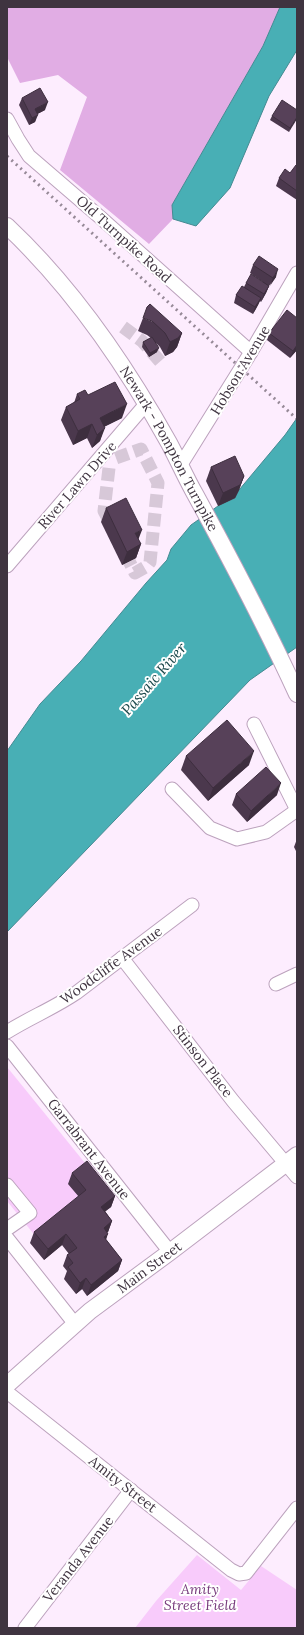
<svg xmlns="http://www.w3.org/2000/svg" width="304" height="1635" font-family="Lora,serif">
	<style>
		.green { fill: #f8cbfb }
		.forest { fill: #e1ade4 }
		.water { fill: #48afb5; stroke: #458a92 }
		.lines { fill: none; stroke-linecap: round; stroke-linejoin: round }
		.minor-tunnel { stroke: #d7c8d8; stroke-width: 13; stroke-dasharray: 13 6; stroke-linecap: butt }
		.minor-casing { stroke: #bca2bd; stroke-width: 15 }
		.major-casing { stroke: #bca2bd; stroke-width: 18 }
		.minor { stroke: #fff; stroke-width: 13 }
		.major { stroke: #fff; stroke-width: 16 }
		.rail { stroke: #968997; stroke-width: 3; stroke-dasharray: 2 4; stroke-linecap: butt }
		.wall { fill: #4b384d }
		.shaded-wall { fill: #3d2e3e }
		.building { fill: #574159; stroke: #3d2e3e }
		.labels { text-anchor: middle; stroke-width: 4; stroke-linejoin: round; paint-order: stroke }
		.street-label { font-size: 14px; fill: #3f3440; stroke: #fff }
		.park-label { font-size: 14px; font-style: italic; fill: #773a7c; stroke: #fff }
		.water-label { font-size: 15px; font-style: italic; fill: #19474a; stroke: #fff }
	</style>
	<rect width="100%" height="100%" fill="#fdedfe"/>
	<g class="green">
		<polygon points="7,1067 89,1168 82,1202 37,1238 7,1201"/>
		<polygon points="197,1555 241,1590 261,1566 297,1590 297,1628 135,1628 156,1601"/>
	</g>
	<polygon class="forest" points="7,7 280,7 263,46 172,205 173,219 149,244 60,170 87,97 58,75 20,83 7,57"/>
	<g class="water">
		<polygon points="280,7 297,7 297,50 269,96 230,188 196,226 173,219 172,205 263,46"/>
		<polygon points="297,418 297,647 250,680 7,932 7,751 40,704 81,661 146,583 167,560 171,549 191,525 218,506 235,498 239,490 285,435"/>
	</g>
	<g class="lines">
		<g class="minor-tunnel">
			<polyline points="123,327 142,341 164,366"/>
			<polyline points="116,458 141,449 158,483 150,562 147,566 135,573 121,545"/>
			<polyline points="109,468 104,511 112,526"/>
		</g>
		<g class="minor-casing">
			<g id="minor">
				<polyline points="7,119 18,139 29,156 101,218 251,352"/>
				<polyline points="180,466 251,352 297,273"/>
				<polyline points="7,566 146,404"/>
				<polyline points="254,724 297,810"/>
				<polyline points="172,789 210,828 237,839 266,832 297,810"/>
				<polyline points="122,958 233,1101 297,1177"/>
				<polyline points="276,984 297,974"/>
				<path d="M 7,1032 C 29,1018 54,1008 76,993 L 192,905"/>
				<polyline points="7,1046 170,1252"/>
				<polyline points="7,1185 30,1213 7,1229"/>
				<polyline points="7,1238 75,1324"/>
				<polyline points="7,1392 231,1570 239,1574 246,1573 297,1508"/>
				<polyline points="25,1628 131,1490"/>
			</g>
		</g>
		<g class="major-casing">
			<g id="major">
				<path id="s1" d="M 7,226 C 73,288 125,364 169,443 C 178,460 186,478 195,494 C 231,560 266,626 297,694"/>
				<path id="s2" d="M 7,1385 L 90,1311 L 170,1252 L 297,1155"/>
			</g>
		</g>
		<use href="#minor" class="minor"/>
		<use href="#major" class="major"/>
		<polyline class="rail" points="7,156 297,419"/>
	</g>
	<g class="wall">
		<polygon points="22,98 45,110 37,114 35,122 29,125 19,105"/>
		<polygon points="297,110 289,132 270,120 272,116"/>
		<polygon points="297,165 297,200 276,186 279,178 290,173"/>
		<polygon points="253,265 276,277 269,286 266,293 261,302 260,301 258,305 253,314 234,303 236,295 244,287 246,283 263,282 250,273"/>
		<polygon points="143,318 182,333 177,347 173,352 165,356 160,347 156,343 157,352 149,357 142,347 143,342 151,338 147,335 138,331"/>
		<polygon points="297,318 297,350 290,358 267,340 269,333"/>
		<polygon points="77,394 88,395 122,418 104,427 100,441 92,448 87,438 73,445 61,420 66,407 74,403"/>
		<polygon points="211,467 244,476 239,490 235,498 218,506 206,481"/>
		<polygon points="106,508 141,544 136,558 122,565 101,522"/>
		<polygon points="186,756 249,765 208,801 181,770"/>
		<polygon points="236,794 277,795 247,822 232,805"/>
		<polygon points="297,839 297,853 294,847"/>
		<polygon points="72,1173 115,1196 111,1207 105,1211 112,1221 108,1232 107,1232 106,1240 122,1260 118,1271 87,1296 82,1289 76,1294 64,1279 67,1271 63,1266 67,1255 69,1254 62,1245 44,1260 30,1243 34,1232 79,1197 68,1184"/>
	</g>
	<g class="shaded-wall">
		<polygon points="48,102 45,110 32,117 35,109"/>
		<polygon points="38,115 35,122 29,125 32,118"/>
		<polygon points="297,117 297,119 289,132 290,128"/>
		<polygon points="278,269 276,277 270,286 273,278"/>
		<polygon points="269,286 266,293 261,302 264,294"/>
		<polygon points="261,298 258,305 253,314 255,307"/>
		<polygon points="182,333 177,347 173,352 165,356 170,342"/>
		<polygon points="297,345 297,350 290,358 293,351"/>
		<polygon points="159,348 157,352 149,357 150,353"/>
		<polygon points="127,404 122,418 95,431 100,418"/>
		<polygon points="92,424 87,438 73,445 78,431"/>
		<polygon points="105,428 100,441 92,448 97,435"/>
		<polygon points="244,476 239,490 235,498 218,506 223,493"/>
		<polygon points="142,530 137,543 135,533"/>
		<polygon points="141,544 136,558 122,565 127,552"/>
		<polygon points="254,751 249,765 208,801 213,788"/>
		<polygon points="281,783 277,795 247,822 251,811"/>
		<polygon points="115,1196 111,1207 97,1218 101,1207"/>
		<polygon points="112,1221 108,1232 100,1239 104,1228"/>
		<polygon points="66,1234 62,1245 44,1260 48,1249"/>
		<polygon points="108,1234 104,1245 104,1237"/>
		<polygon points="122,1260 118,1271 87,1296 91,1285"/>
		<polygon points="86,1278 82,1289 76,1294 80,1283"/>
	</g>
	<g class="building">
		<polygon points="40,88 48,102 35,109 38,115 32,118 22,98"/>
		<polygon points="282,100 297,110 297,117 290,128 272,116"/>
		<polygon points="296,165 297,165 297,191 279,178 285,169 290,173"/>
		<polygon points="259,256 278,269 273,278 253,265"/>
		<polygon points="251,274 269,286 264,294 246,283"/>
		<polygon points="242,286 261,298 255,307 236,295"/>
		<polygon points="150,304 182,333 178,338 170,342 165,333 152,321 143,318 147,307"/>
		<polygon points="287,310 297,318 297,345 293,351 269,333"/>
		<polygon points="152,337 159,348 150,353 143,342"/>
		<polygon points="115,382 127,404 100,418 105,428 97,435 92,424 78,431 66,407 80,399 77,394 85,390 88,395"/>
		<polygon points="235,456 244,476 240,485 223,493 211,467"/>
		<polygon points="126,498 142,530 135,533 141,544 127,552 106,508"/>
		<polygon points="227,720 254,751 213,788 186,756"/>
		<polygon points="266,767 281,783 251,811 236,794"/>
		<polygon points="87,1161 115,1196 101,1207 112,1221 104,1228 108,1234 104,1237 122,1260 91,1285 86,1278 80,1283 68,1267 73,1263 67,1255 77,1248 66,1234 48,1249 34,1232 86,1190 72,1173"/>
	</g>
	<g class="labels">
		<g class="street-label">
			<text transform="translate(124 239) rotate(42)" y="5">Old Turnpike Road</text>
			<text transform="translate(240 370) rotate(-59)" y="5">Hobson Avenue</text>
			<text dy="5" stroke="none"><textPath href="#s1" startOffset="277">Newark - Pompton Turnpike</textPath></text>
			<text transform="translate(77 485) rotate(-49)" y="5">River Lawn Drive</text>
			<text transform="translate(111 965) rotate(-36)" y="5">Woodcliffe Avenue</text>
			<text transform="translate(203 1061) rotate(52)" y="5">Stinson Place</text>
			<text transform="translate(89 1149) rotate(52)" y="5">Garrabrant Avenue</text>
			<text dy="5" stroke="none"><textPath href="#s2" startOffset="185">Main Street</textPath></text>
			<text transform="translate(123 1484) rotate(38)" y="5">Amity Street</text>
			<text transform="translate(78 1559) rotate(-52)" y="5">Veranda Avenue</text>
		</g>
		<g class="park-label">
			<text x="200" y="1594">Amity<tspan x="200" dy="16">Street Field</tspan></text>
		</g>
		<g class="water-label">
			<text transform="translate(154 679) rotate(-49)" y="5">Passaic River</text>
		</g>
	</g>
	<rect width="304" height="1635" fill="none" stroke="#3f3440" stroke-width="16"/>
</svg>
